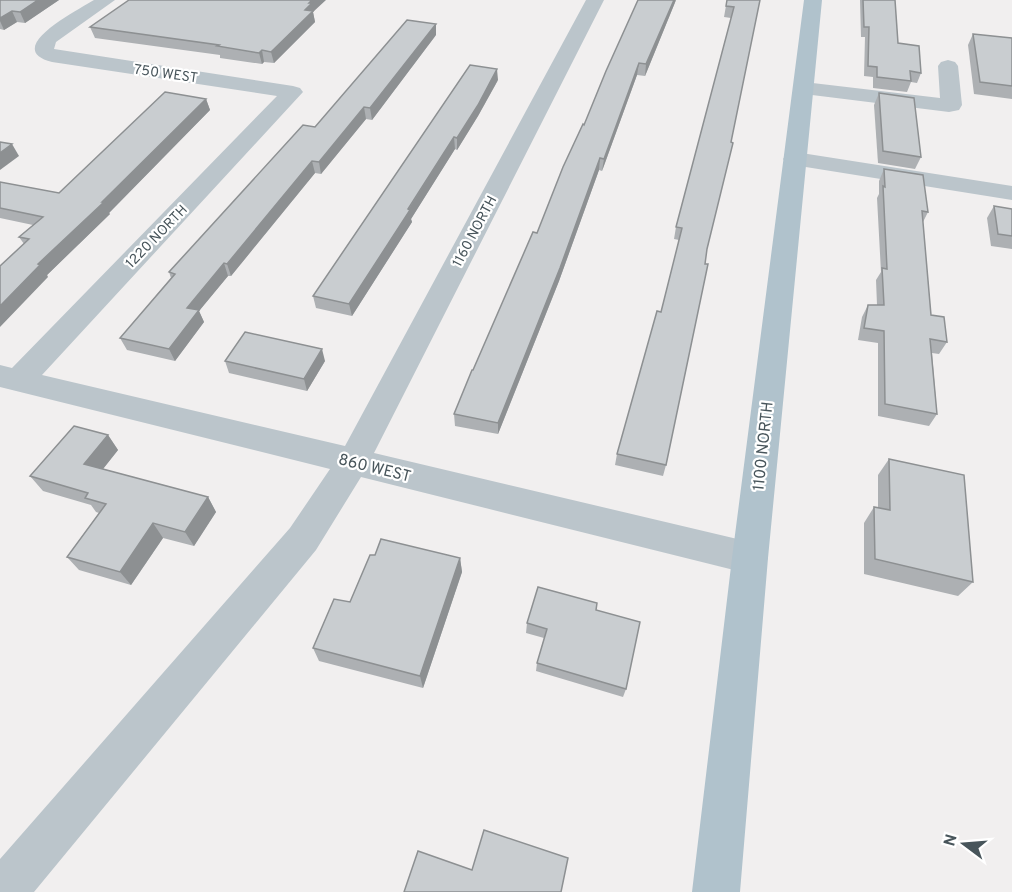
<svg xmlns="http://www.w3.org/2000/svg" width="1012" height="892" font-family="Overpass,sans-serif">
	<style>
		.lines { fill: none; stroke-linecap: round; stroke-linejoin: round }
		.minor { fill: #bbc5cb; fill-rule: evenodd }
		.major { fill: #b0c2cc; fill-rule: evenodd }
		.wall { fill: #adb0b3 }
		.shaded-wall { fill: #8d9092 }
		.building { fill: #c9cdd0; stroke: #8d9092; stroke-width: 1.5 }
		.labels { text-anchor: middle; stroke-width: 4.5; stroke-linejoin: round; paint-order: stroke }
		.far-street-label { font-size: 14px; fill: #48555b; stroke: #fff }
		.street-label { font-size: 16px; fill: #48555b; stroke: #fff }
	</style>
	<rect width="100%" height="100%" fill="#f1efef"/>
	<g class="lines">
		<g class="minor">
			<path d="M 94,0 L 115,0 L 56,42 L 54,49 L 293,86 L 300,88 L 303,92 L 42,375 L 345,446 L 586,0 L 604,0 L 374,453 L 750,542 L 763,547 L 768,558 L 763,569 L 750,574 L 361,477 L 316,550 L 34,892 L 0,892 L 0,859 L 290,528 L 330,469 L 0,387 L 0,365 L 12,368 L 277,96 L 52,62 C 1,49 78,10 94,0 Z"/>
			<polygon points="948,60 955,62 958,66 962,105 959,110 949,112 804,94 797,92 794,88 797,84 804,82 940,98 938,66 941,62"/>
			<polygon points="795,152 1012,186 1012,200 787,164 783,159 787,154"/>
		</g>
		<polygon class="major" points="804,0 822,0 768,558 740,892 692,892 732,558"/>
	</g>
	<g class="wall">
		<polygon points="0,0 59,0 25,23 17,22 4,30 0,29"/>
		<polygon points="676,0 645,76 637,75 602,171 599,170 559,281 498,434 455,426 454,414 537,233"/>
		<polygon points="727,0 760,0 707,249 666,465 663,476 615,465 617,454 661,312 679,240 674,239 676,227 731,18 724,17"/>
		<polygon points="860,0 895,0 898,43 921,73 917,83 911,82 907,92 873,88 873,77 864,76 865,37 861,37"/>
		<polygon points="313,12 315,22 274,63 264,62 262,64 220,58 220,55 95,38 90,27"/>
		<polygon points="973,34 1012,38 1012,99 974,94 968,45"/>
		<polygon points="436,35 372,120 366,119 321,174 315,173 231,276 228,276 199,311 204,322 175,361 127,350 120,338 171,278 169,272 315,127"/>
		<polygon points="498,80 478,116 457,150 455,149 411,219 412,222 352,316 316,308 313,296"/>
		<polygon points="879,93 921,157 915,169 878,163 874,105"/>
		<polygon points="206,99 210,110 109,213 110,214 47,275 48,277 19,237 33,225 0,218 0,182 59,193"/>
		<polygon points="884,169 928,212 923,222 931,315 947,342 939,354 932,353 937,414 929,426 878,416 878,343 858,340 862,317 868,305 877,305 876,280 881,272 877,198 879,194 879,181"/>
		<polygon points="994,206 1012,209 1012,249 991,246 987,218"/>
		<polygon points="225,361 325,361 307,391 229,373"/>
		<polygon points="108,435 118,450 103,469 208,497 216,512 194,546 163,538 131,585 79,570 67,557 99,513 96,512 91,505 43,491 30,476"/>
		<polygon points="889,459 973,582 958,596 864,574 864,523 874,507 878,508 878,475"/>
		<polygon points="375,555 460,558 462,572 423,688 319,661 313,648 350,602"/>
		<polygon points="596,610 626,689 623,697 536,671 537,663 544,638 526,633 527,623"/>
	</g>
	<g class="shaded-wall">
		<polygon points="38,0 59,0 25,23 20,12"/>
		<polygon points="312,0 326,0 313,12 315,22 274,63 271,52"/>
		<polygon points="674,0 676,0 645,76 646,64"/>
		<polygon points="12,11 17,22 4,30 0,21 0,18"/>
		<polygon points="436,24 436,35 372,120 370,108"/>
		<polygon points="262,50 264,62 262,64 259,53"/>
		<polygon points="639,63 637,75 602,171 604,159"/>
		<polygon points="497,69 498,80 478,116 457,150 457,138"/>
		<polygon points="206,99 210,110 109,213 110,214 47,275 48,277 0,327 0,306 38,264"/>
		<polygon points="364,107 366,119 321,174 319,162"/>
		<polygon points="454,137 455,149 411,219 412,222 352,316 349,304"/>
		<polygon points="12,144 19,156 0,170 0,153"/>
		<polygon points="600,158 599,170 559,281 498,434 498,423"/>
		<polygon points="312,161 315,173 231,276 227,264"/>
		<polygon points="224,263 228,276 199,311 204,322 175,361 169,349 187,308"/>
		<polygon points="322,349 325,361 307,391 304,379"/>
		<polygon points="108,435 118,450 95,479 84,464"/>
		<polygon points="208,497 216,512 194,546 185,532"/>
		<polygon points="153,523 163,538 131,585 120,572"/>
		<polygon points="460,558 462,572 423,688 420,676"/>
	</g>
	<g class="building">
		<polygon points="0,0 38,0 20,12 12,11 0,18"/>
		<polygon points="129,0 312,0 309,3 312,3 305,10 313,11 271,52 262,50 259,53 217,46 219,45 90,27"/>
		<polygon points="638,0 674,0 646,64 639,63 604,159 600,158 560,268 498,423 454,414 472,370 473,370 533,232 537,233 563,167 583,124 584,125 606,71"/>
		<polygon points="727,0 760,0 731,142 733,143 707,249 705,264 708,264 666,465 617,454 657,311 661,312 682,228 676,227 734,7 726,6"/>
		<polygon points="863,0 895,0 898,43 919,46 921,73 910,71 911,81 877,77 877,67 868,66 869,27 864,27"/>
		<polygon points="407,20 436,24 370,108 364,107 319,162 312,161 227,264 224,263 187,308 199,310 169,349 120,338 175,274 169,272 303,125 315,127"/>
		<polygon points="973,34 1012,38 1012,86 980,82"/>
		<polygon points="470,65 497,69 478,105 457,138 454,137 408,209 410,210 349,304 313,296"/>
		<polygon points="165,92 206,99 102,202 104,202 38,264 40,265 0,306 0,266 29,239 19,237 43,217 0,208 0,182 59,193"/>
		<polygon points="879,93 914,98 921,157 883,151"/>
		<polygon points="0,142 12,144 0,153"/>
		<polygon points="884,169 923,175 928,212 922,211 931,315 944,317 947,342 930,339 937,414 885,404 884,331 864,328 868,305 884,305 882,268 887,269 883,186 885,187"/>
		<polygon points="994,206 1012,209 1012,236 998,234"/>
		<polygon points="245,332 322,349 304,379 225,361"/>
		<polygon points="74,426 108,435 84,464 208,497 185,532 153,523 120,572 67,557 106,504 85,498 88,493 30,476"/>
		<polygon points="889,459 964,475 973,582 875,559 874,507 890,510"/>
		<polygon points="381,539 460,558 420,676 313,648 334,599 350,602 370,555 375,555"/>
		<polygon points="538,587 597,603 596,610 640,622 626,689 537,663 547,629 527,623"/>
		<polygon points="484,830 568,858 561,892 404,892 418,851 472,870"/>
	</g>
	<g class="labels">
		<g class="far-street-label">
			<text transform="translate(166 73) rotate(8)" y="5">750 WEST</text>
			<text transform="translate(474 231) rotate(-62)" y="5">1160 NORTH</text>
			<text transform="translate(156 236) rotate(-46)" y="5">1220 NORTH</text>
		</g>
		<g class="street-label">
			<text transform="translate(762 446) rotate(-84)" y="6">1100 NORTH</text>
			<text transform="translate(375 467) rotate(14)" y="6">860 WEST</text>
		</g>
	</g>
	<g transform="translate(964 844) rotate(286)" stroke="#ffffff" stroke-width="4.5" paint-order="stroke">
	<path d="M0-4.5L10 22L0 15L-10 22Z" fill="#48555b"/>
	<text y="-9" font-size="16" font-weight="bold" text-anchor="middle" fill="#48555b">N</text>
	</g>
</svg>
